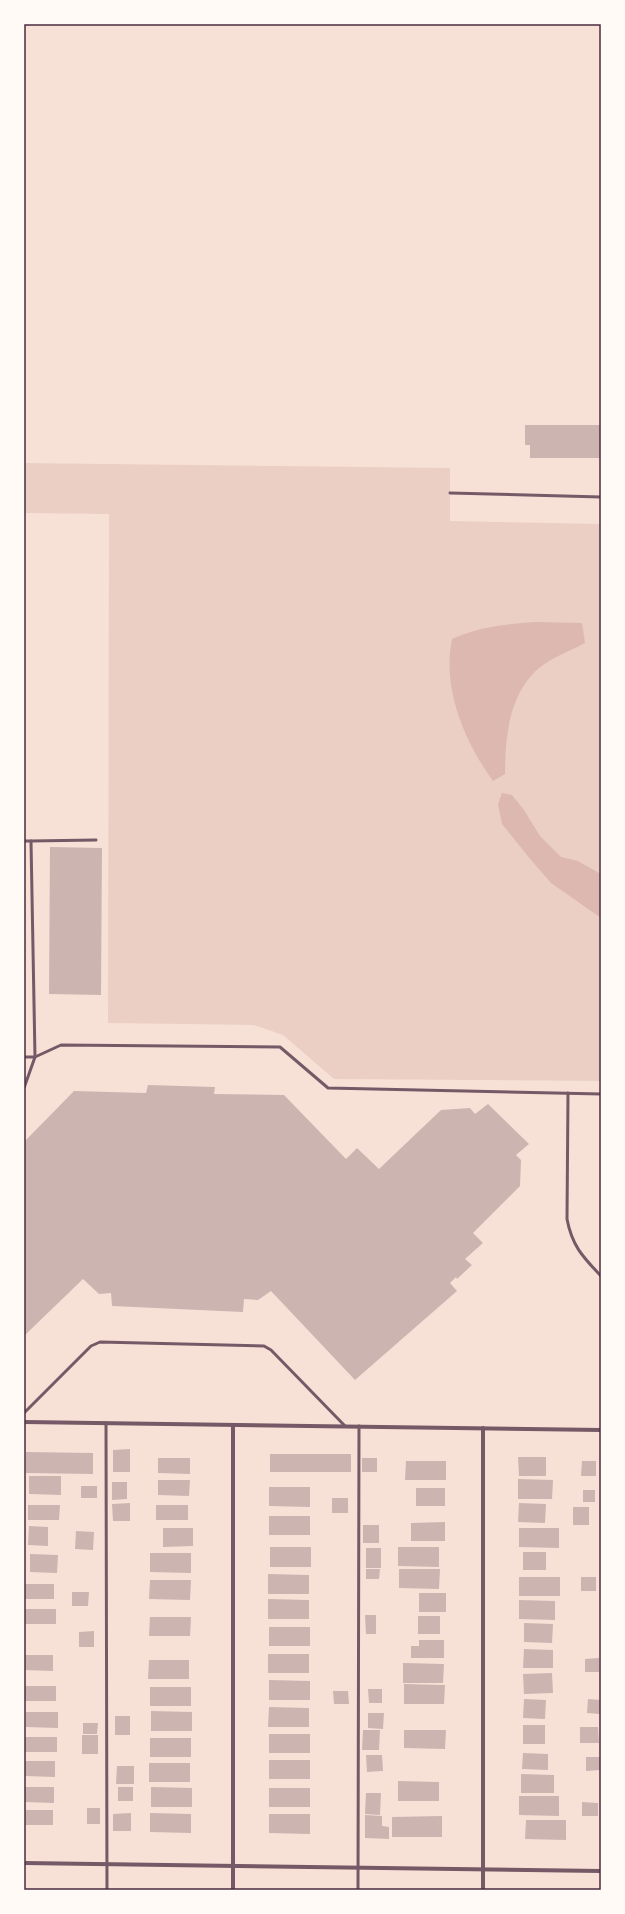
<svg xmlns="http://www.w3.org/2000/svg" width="625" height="1914" font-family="Ubuntu,sans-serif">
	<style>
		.green { fill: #ebcfc5 }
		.water { fill: #dcb8b0 }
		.building { fill: #ccb4b1 }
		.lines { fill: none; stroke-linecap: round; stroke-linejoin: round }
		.service { stroke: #755966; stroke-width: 3 }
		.minor { stroke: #755966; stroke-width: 4 }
		.neatline { fill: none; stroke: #4a2c40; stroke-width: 1.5 }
	</style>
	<rect width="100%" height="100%" fill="#f7e1d7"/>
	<polygon class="green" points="24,463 450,468 450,521 601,524 601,1081 334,1079 283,1035 254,1025 108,1023 109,514 24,513"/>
	<g class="water">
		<path d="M 535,622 L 582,623 L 585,643 C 570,651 551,658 539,668 C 509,694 505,737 505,774 L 493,781 C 464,741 442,688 452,639 C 478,627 506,624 535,622 Z"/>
		<polygon points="502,793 512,795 524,810 540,836 561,857 578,861 601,874 601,918 551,883 531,860 502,824 498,804"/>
	</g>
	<g class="building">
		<polygon points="525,425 601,425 601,458 530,458 530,445 525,445"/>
		<polygon points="50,847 102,848 101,995 49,994"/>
		<polygon points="148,1085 215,1087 214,1094 284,1095 346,1159 357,1148 379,1169 441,1110 470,1108 475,1114 488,1104 529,1144 516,1155 521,1160 520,1186 473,1233 483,1243 465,1259 472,1265 457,1279 456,1277 450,1283 457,1291 355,1380 271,1291 258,1300 244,1299 243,1312 112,1306 111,1293 99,1294 83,1279 24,1336 24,1142 74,1091 146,1093"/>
		<polygon points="130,1449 130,1472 113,1472 113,1450"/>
		<polygon points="26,1452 93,1453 93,1474 26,1473"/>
		<rect x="270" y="1454" width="81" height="18"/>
		<polygon points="518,1457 546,1457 546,1476 519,1476"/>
		<polygon points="158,1458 190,1458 190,1474 158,1473"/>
		<rect x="362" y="1458" width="15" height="14"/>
		<polygon points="406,1461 446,1461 446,1480 405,1480"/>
		<polygon points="582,1461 596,1461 596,1476 581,1476"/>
		<polygon points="29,1476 61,1476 61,1495 29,1494"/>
		<polygon points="518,1479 553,1480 552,1499 518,1499"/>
		<polygon points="158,1480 190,1480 189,1496 158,1495"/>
		<polygon points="112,1482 127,1482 127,1499 112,1500"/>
		<rect x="81" y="1486" width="16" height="12"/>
		<polygon points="269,1487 310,1487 310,1507 269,1506"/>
		<rect x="416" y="1488" width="29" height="18"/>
		<rect x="583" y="1490" width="12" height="12"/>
		<rect x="332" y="1498" width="16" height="15"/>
		<polygon points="130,1503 130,1521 113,1521 112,1504"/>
		<polygon points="519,1503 546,1504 545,1523 518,1522"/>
		<polygon points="28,1505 60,1505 59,1520 28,1520"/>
		<rect x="156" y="1505" width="32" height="15"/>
		<rect x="573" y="1507" width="16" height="18"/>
		<rect x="269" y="1516" width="41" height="19"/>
		<polygon points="445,1522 445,1541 411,1541 411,1523"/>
		<rect x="363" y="1525" width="16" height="18"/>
		<polygon points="29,1526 48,1527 48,1546 28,1545"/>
		<polygon points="163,1528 193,1528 193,1546 163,1547"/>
		<polygon points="519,1528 559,1528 559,1548 519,1547"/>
		<polygon points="76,1531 94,1532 93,1550 75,1549"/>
		<rect x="270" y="1547" width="41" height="20"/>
		<polygon points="398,1547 439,1547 439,1567 398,1566"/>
		<rect x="366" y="1548" width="15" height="20"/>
		<rect x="523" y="1552" width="23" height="18"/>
		<polygon points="150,1553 191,1553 191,1573 150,1572"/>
		<polygon points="30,1554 58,1555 57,1573 30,1572"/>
		<polygon points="366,1569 380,1569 379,1579 366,1579"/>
		<polygon points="399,1569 440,1569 439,1589 399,1588"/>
		<polygon points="268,1574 309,1575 309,1594 268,1594"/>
		<rect x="519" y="1577" width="41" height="19"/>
		<rect x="581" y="1577" width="15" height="14"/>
		<polygon points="150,1580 191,1580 190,1600 149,1599"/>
		<rect x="24" y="1584" width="30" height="15"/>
		<polygon points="72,1592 89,1592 88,1606 72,1606"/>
		<rect x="419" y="1593" width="27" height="19"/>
		<polygon points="268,1599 309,1600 309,1619 268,1619"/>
		<polygon points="519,1600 555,1601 555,1620 519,1619"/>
		<rect x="24" y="1609" width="32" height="15"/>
		<polygon points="365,1615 376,1615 376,1634 366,1634"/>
		<rect x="418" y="1616" width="22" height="18"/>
		<polygon points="150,1617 191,1617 190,1636 149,1636"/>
		<polygon points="524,1623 553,1624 552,1643 524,1642"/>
		<rect x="269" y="1627" width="41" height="19"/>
		<polygon points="94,1631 94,1647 79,1647 79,1632"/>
		<polygon points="419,1640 444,1640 444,1658 411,1658 411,1646 419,1646"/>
		<polygon points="524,1649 553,1650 553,1668 523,1668"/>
		<rect x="268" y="1654" width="41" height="19"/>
		<polygon points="24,1655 53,1655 53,1671 24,1670"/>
		<polygon points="599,1658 599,1672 585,1672 585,1659"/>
		<polygon points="149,1660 189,1660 189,1679 148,1679"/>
		<polygon points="403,1663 444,1664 443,1683 403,1683"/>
		<polygon points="552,1673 553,1693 524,1694 523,1674"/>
		<polygon points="269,1680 310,1681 310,1700 269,1700"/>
		<polygon points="404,1684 445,1685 444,1704 404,1704"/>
		<rect x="24" y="1686" width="32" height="15"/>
		<rect x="150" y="1687" width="41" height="19"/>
		<polygon points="368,1689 382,1689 382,1703 369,1703"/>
		<polygon points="333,1691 348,1691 349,1704 334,1704"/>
		<polygon points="524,1699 546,1700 545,1719 523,1718"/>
		<polygon points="588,1699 601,1700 600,1714 587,1713"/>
		<polygon points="269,1707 309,1708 309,1727 268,1727"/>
		<polygon points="151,1711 192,1712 192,1731 151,1731"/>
		<polygon points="26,1712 58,1712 58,1728 26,1727"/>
		<polygon points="368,1713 384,1713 383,1729 368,1728"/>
		<rect x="115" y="1716" width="15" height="19"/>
		<polygon points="83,1723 98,1723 97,1734 83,1734"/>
		<rect x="523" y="1725" width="22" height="19"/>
		<polygon points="580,1727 598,1727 599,1743 580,1743"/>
		<polygon points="363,1730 380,1730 379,1750 362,1750"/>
		<polygon points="404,1730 446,1730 445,1749 404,1748"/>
		<rect x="269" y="1734" width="41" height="19"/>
		<rect x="82" y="1735" width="16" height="19"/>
		<rect x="25" y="1737" width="32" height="15"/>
		<rect x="150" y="1738" width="41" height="19"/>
		<polygon points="523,1753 548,1754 548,1770 522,1769"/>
		<polygon points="366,1755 382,1755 383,1771 367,1772"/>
		<polygon points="586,1757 600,1757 600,1770 586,1771"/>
		<rect x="269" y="1760" width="41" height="19"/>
		<polygon points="24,1761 55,1761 55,1777 24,1776"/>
		<rect x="149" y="1763" width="41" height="19"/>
		<polygon points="117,1766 134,1766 134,1784 116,1784"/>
		<polygon points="521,1774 554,1775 554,1793 521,1793"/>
		<polygon points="398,1781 439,1782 439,1801 398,1801"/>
		<polygon points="24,1787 54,1787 54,1803 24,1802"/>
		<rect x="118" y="1787" width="15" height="14"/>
		<polygon points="151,1787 192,1788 192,1807 151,1807"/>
		<rect x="269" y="1788" width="41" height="19"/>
		<polygon points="366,1793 381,1793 380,1815 365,1814"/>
		<polygon points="519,1796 559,1796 559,1816 519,1815"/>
		<polygon points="582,1802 598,1803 598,1816 582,1816"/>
		<rect x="87" y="1808" width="13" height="16"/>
		<rect x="24" y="1810" width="29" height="15"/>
		<polygon points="131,1813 131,1831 113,1831 113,1814"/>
		<polygon points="150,1813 191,1814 191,1833 150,1832"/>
		<polygon points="269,1814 310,1814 310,1834 269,1833"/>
		<polygon points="365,1815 382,1816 382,1826 389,1827 389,1839 365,1838"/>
		<polygon points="442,1816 442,1837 392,1837 392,1817"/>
		<polygon points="526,1820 566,1820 566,1840 525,1839"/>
	</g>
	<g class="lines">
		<g class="service">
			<polyline points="450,493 601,497"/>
			<polyline points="24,841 31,841 35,1057 24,1088"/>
			<polyline points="31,841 96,840"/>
			<polyline points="24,1057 35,1057 61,1045 280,1047 328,1088 601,1094"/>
			<path d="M 568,1093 L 567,1219 C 572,1246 583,1257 601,1276"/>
			<polyline points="24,1413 91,1346 100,1342 264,1346 271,1350 345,1426"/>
			<polyline points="106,1423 107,1890"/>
			<polyline points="358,1890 359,1426"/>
		</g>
		<g class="minor">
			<polyline points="24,1422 601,1430"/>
			<polyline points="483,1428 483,1890"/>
			<polyline points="24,1863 601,1871"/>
			<polyline points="233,1890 233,1425"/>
		</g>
	</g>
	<rect width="625" height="1914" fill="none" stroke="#fffaf5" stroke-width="50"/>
	<rect x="25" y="25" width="575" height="1864" class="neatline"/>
</svg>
